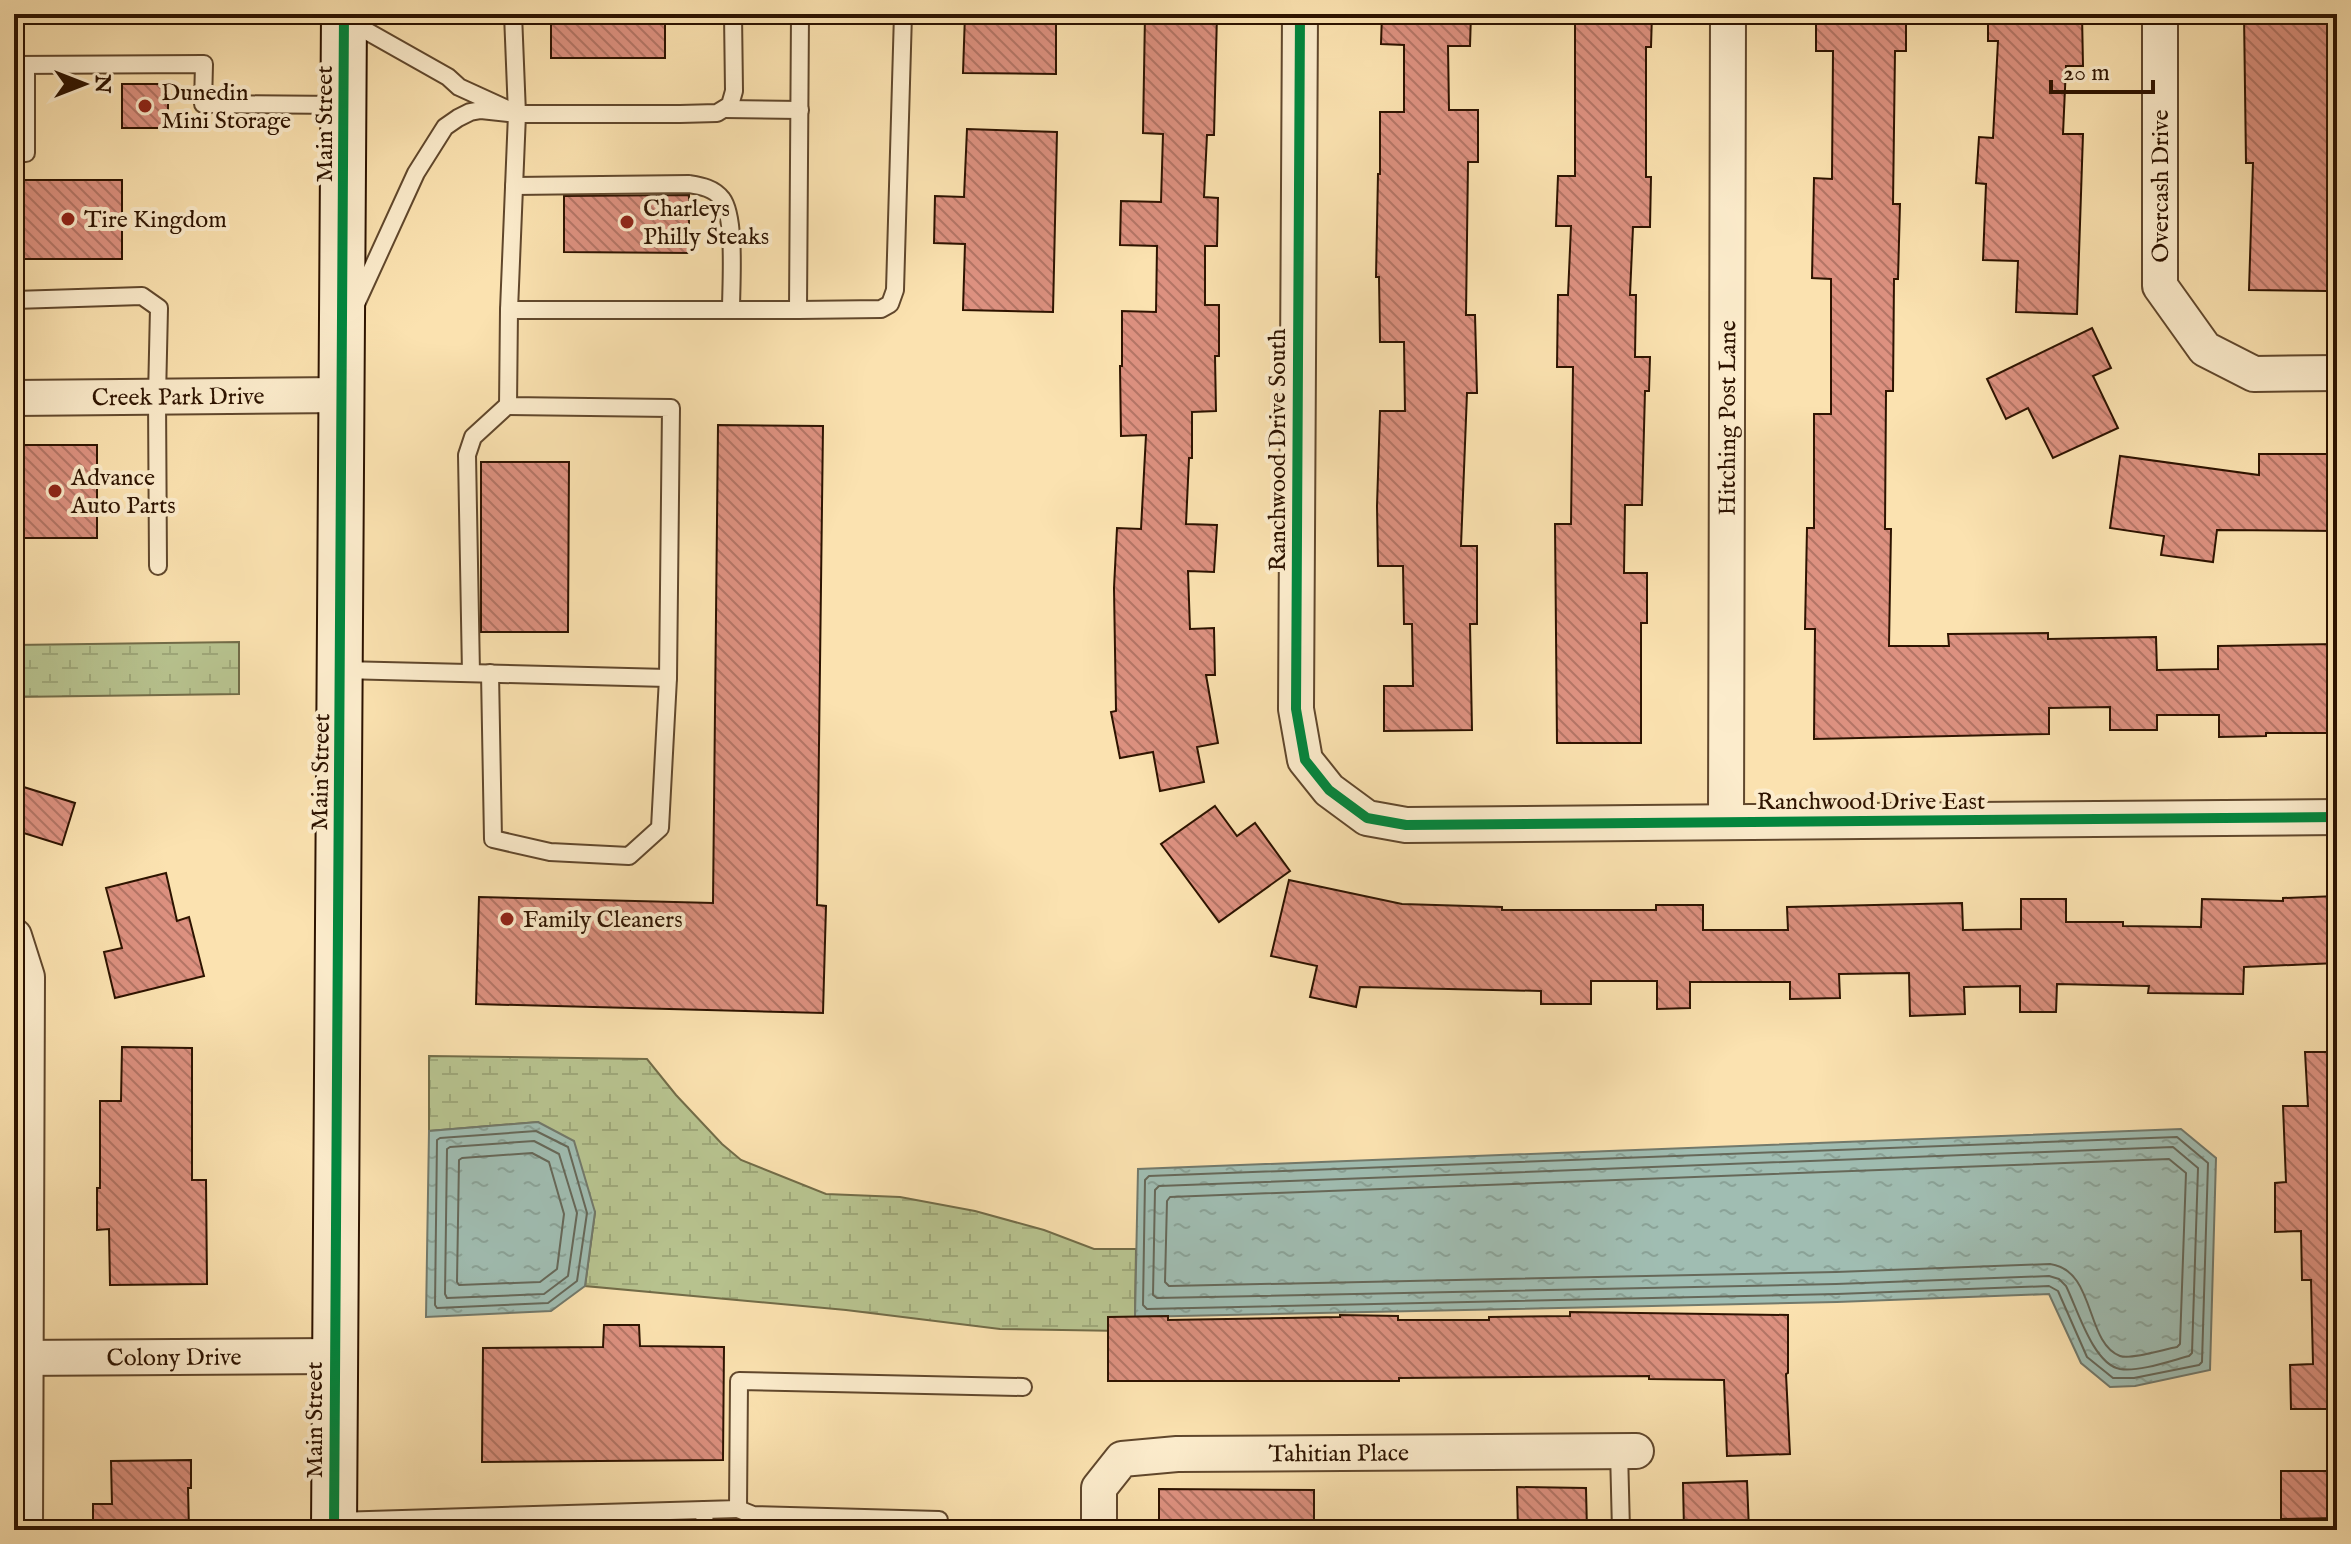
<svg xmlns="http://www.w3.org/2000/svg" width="2351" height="1544" font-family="'IM FELL English',serif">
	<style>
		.wetland { fill: url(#wetland-marsh); stroke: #726c48; stroke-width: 2 }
		.water { fill: url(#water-ripples); stroke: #72796b; stroke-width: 2 }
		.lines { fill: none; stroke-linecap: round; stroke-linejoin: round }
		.shore { stroke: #666859; stroke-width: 2 }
		.building { fill: url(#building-back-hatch); stroke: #2d1300; stroke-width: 2 }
		.service-casing { stroke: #60472c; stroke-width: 20 }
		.minor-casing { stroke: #60472c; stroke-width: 38 }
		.secondary-casing { stroke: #2d1300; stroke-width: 48 }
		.service { stroke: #fceccc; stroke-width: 16 }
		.minor { stroke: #fceccc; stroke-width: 34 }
		.secondary { stroke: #fceccc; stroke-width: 44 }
		.cycleway-casing { stroke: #fceccc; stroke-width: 15 }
		.cycleway { stroke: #00873e; stroke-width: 10 }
		.poi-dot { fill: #8f2418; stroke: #fceccc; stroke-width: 3 }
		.labels { text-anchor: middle; stroke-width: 8; stroke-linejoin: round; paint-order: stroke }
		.poi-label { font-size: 24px; fill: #2d1300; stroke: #fceccc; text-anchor: start }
		.street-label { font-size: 24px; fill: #2d1300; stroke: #fceccc }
	</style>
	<defs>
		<pattern id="wetland-marsh" width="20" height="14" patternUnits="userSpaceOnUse" patternTransform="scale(2)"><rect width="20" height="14" fill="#b8c490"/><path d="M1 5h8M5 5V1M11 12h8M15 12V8" fill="none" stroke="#9ea87a"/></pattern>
		<pattern id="water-ripples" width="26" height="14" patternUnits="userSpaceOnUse" patternTransform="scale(2)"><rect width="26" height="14" fill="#a0bdb2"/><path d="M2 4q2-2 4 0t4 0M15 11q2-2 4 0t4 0" fill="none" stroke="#8aa297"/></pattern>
		<pattern id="building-back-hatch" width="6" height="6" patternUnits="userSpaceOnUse" patternTransform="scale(2)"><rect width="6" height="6" fill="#dd9180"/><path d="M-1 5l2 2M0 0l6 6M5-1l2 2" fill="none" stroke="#b47566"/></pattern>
	</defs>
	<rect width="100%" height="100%" fill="#fbe2b0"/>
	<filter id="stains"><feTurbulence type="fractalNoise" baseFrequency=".0025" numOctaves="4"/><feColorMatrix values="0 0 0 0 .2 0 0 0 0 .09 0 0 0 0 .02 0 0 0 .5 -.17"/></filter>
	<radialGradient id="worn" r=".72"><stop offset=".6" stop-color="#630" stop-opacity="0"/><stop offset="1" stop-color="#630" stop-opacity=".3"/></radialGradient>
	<g class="wetland">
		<polygon points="239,642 239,694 14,697 14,645"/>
		<polygon points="429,1056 647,1059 676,1095 722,1144 741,1160 826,1194 900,1197 975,1211 1044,1230 1094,1249 1136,1249 1135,1317 1124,1331 1000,1329 846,1310 585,1286 595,1212 538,1122 429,1131"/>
	</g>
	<g class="water">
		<polygon points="538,1122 574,1141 595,1212 585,1286 551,1311 426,1317 429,1131"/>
		<polygon points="2181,1129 2216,1158 2210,1370 2135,1386 2110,1387 2081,1363 2049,1294 1837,1302 1135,1317 1138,1169"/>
	</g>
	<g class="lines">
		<g class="shore">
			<polygon points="536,1131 568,1147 587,1213 577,1281 548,1303 437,1308 435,1305 437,1140 440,1138"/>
			<polygon points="2177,1137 2208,1163 2202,1362 2199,1365 2134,1378 2113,1378 2087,1357 2058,1291 2049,1286 1837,1294 1147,1309 1143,1305 1145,1180 1149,1176"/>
			<polygon points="534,1141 559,1154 577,1213 568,1276 544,1294 447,1298 445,1294 447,1149 450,1147"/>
			<path d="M 2173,1147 L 2198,1168 L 2192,1353 L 2189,1356 C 2170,1361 2139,1372 2120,1369 C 2093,1364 2077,1308 2066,1286 L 2059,1279 L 2049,1276 L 1836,1284 L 1157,1298 L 1153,1295 L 1155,1190 L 1159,1186 Z"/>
			<polygon points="532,1153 549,1162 564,1214 557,1269 540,1282 459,1285 457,1282 459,1160 462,1158"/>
			<path d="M 2169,1159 L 2186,1173 L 2180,1344 L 2177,1347 C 2165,1349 2131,1360 2120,1356 C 2085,1343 2096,1270 2050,1264 L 1836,1272 L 1169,1286 L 1165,1282 L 1167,1201 L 1170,1197 Z"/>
		</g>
	</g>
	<g class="building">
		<rect x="551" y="14" width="114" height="44"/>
		<polygon points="965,14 1056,14 1056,74 963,73"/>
		<polygon points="1145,14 1217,14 1214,135 1207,135 1204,197 1218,198 1217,246 1205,246 1205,305 1219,305 1219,356 1215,356 1216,411 1192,412 1192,458 1189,458 1186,524 1217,525 1214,572 1188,571 1190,629 1214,628 1215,675 1206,675 1218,743 1197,747 1204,782 1160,791 1153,752 1120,758 1111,712 1116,711 1114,588 1117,528 1141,529 1146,435 1121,436 1120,366 1122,366 1122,311 1156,312 1157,246 1120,245 1121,201 1161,202 1163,134 1143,133"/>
		<polygon points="1382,14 1471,14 1470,46 1448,46 1449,110 1478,110 1478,162 1468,162 1466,315 1475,315 1477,393 1467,393 1461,546 1477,546 1477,624 1470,624 1472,730 1384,731 1384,686 1413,686 1412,624 1404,624 1403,566 1378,566 1377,506 1380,411 1405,411 1404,342 1380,342 1379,277 1376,277 1378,174 1380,174 1380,112 1404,112 1404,45 1381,44"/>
		<polygon points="1575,14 1652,14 1651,47 1646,47 1646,177 1651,177 1650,227 1633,227 1630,295 1636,295 1635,357 1650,357 1649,391 1645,391 1642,505 1625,505 1624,573 1647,573 1647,623 1641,623 1641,743 1557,743 1555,524 1571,524 1573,367 1557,367 1558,295 1568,295 1571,226 1556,226 1558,176 1575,176"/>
		<polygon points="1816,14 1906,14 1906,51 1895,51 1893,204 1900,204 1898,279 1894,279 1893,391 1886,391 1885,529 1891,529 1889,646 1949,646 1948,634 2048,633 2048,639 2156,637 2157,670 2218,669 2218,646 2337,644 2337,733 2266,733 2266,736 2219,737 2219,715 2157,715 2157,730 2110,730 2110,707 2049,708 2049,734 1814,739 1815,629 1805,629 1807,528 1814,528 1814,414 1831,414 1831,279 1812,278 1814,178 1832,179 1833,51 1816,51"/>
		<polygon points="1988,14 2082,14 2083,66 2066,66 2063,134 2083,134 2077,314 2016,312 2018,261 1983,260 1986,184 1976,183 1979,137 1993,138 1998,41 1988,41"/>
		<polygon points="2244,14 2337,14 2337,45 2332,45 2333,162 2327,291 2249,290 2253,163 2246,163"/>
		<rect x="122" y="84" width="46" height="44"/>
		<polygon points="967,129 1057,132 1053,312 963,310 965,244 934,243 935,196 964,197"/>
		<rect x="14" y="180" width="108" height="79"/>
		<polygon points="689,195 689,253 564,252 564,196"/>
		<polygon points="2092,328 2111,368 2093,376 2118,428 2053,458 2028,408 2006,419 1987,379"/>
		<polygon points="718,425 823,426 817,905 826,906 823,1013 476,1004 479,897 713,903"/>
		<rect x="14" y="445" width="83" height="93"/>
		<polygon points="2259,454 2337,454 2337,531 2217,530 2213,562 2161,555 2164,536 2110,528 2120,456 2259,475"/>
		<polygon points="481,462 569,462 568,632 481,632"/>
		<polygon points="14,784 75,803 62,845 14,830"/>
		<polygon points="1215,806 1237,836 1255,823 1290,871 1219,922 1161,844"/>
		<polygon points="166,873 177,921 189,917 204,976 115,998 104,952 122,948 106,888"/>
		<polygon points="1289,880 1402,904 1502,907 1502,910 1656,910 1656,905 1703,905 1703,930 1788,930 1787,907 1962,903 1963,930 2021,929 2021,899 2066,899 2066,922 2123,922 2123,926 2201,927 2202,899 2283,901 2283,898 2337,896 2337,963 2244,967 2243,994 2148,993 2149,986 2057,984 2056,1012 2020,1012 2020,986 1964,987 1965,1014 1910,1016 1909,973 1839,974 1840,998 1790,999 1790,982 1690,982 1690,1008 1657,1009 1657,981 1591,981 1591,1004 1541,1004 1541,991 1360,987 1356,1007 1310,997 1317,966 1271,956"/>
		<polygon points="122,1047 192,1048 192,1180 206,1180 207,1284 110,1285 109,1229 97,1230 97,1188 100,1188 100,1101 121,1101"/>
		<polygon points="2305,1052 2337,1052 2337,1409 2291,1409 2290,1365 2313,1364 2311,1280 2302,1280 2301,1231 2275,1232 2275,1183 2286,1182 2283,1106 2308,1106"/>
		<polygon points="1570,1312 1788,1315 1788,1373 1786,1374 1790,1454 1727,1456 1724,1380 1649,1379 1649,1376 1399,1378 1399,1381 1108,1381 1108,1317 1168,1316 1168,1320 1340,1317 1340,1315 1398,1316 1398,1320 1489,1320 1489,1317 1570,1316"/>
		<polygon points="604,1325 639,1325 640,1346 724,1347 723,1460 482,1462 483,1348 603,1347"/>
		<polygon points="191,1460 191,1488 188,1488 189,1530 93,1530 93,1504 112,1504 111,1461"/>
		<polygon points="2281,1471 2337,1471 2337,1518 2281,1519"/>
		<polygon points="1747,1481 1749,1530 1684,1530 1683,1483"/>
		<polygon points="1517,1487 1586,1488 1587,1530 1518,1530"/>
		<polygon points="1159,1489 1314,1490 1314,1530 1159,1530"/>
	</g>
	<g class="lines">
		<g class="service-casing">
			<g id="service">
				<polyline points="513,14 517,114 509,310 798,310 800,14"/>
				<polyline points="347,20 448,77 459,87 505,108"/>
				<polyline points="14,65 204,64 203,104 342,105"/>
				<polyline points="725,109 800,110"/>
				<polyline points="14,153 26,153 26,65"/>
				<path d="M 514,186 L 689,184 C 701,186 714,188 722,199 C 736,217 731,285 731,310"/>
				<polyline points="14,300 142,296 159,308 157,397 158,566"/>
				<polyline points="356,304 416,173 445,127 458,118 470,112 481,110 517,114 680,114 717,113 730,105 734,91 733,14"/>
				<polyline points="798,310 881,309 890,304 895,290 903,14"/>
				<polyline points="342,670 668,678"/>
				<polyline points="471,673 467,455 473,437 508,405"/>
				<polyline points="490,673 493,839 550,852 629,856 660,828 668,678 671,408 508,406 509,310"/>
				<polyline points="1619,1451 1621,1530"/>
				<polyline points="738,1509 753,1515 939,1520"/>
				<polyline points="704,1510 705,1530"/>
				<polyline points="336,1521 738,1509 739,1381 1023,1387"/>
			</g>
		</g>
		<g class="minor-casing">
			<g id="minor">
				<polyline points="1300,14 1296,709 1305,760 1329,790 1367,818 1406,825 2337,817"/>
				<polyline points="2160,14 2160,286 2205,349 2254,374 2337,373"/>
				<path id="s1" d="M 14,398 L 342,395"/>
				<path id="s2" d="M 1726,822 L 1728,14"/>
				<polyline points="14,936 27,977 25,1530"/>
				<path id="s3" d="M 14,1358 L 334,1356"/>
				<path id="s4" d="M 1099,1530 L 1099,1488 L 1122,1459 L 1177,1454 L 1636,1451"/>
			</g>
		</g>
		<g class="secondary-casing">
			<polyline id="secondary" points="334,1530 344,14"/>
		</g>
		<use href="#service" class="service"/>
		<use href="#minor" class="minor"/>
		<use href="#secondary" class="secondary"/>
		<g class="cycleway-casing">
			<g id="cycleway">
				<polyline points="1300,14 1296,709 1305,760 1329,790 1367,818 1406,825 2337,817"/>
				<polyline points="334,1530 344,14"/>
			</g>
		</g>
		<use href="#cycleway" class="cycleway"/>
	</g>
	<g class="poi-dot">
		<circle cx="145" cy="106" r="8"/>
		<circle cx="68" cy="219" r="8"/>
		<circle cx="627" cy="222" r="8"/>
		<circle cx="55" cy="491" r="8"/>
		<circle cx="507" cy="919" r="8"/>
	</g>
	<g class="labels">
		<g class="poi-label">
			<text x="161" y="100">Dunedin<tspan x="161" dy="28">Mini Storage</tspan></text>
			<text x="643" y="216">Charleys<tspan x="643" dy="28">Philly Steaks</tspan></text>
			<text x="84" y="227">Tire Kingdom</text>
			<text x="71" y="485">Advance<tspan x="71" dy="28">Auto Parts</tspan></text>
			<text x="523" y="927">Family Cleaners</text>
		</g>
		<g class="street-label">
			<text transform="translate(324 124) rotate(-90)" y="8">Main Street</text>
			<text transform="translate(2160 186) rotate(-90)" y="8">Overcash Drive</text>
			<text dy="8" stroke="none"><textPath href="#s1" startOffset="164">Creek Park Drive</textPath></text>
			<text dy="8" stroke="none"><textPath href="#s2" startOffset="404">Hitching Post Lane</textPath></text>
			<text transform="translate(1277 450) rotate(-90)" y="8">Ranchwood Drive South</text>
			<text transform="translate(320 772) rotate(-89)" y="8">Main Street</text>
			<text x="1871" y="809">Ranchwood Drive East</text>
			<text dy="8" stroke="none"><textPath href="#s3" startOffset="160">Colony Drive</textPath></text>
			<text transform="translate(314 1420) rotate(-90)" y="8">Main Street</text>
			<text dy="8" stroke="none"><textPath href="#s4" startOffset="296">Tahitian Place</textPath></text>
		</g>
	</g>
	<rect width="2351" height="1544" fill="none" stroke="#fbe2b0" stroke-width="48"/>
	<rect x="16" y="16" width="2319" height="1512" fill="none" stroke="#2d1300" stroke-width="4"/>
	<rect x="24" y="24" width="2303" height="1496" fill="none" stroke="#2d1300" stroke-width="2"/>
	<g transform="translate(84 84) rotate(90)" stroke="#fceccc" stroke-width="6" paint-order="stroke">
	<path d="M0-6L14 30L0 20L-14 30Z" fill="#2d1300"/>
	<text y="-12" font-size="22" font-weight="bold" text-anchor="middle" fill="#2d1300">N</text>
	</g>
	<path d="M2051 80v12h102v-12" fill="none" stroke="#2d1300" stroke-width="4"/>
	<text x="2063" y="80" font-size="24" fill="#2d1300" stroke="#fceccc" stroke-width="6" paint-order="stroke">20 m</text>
	<rect width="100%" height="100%" filter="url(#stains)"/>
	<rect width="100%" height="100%" fill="url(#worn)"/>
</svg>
